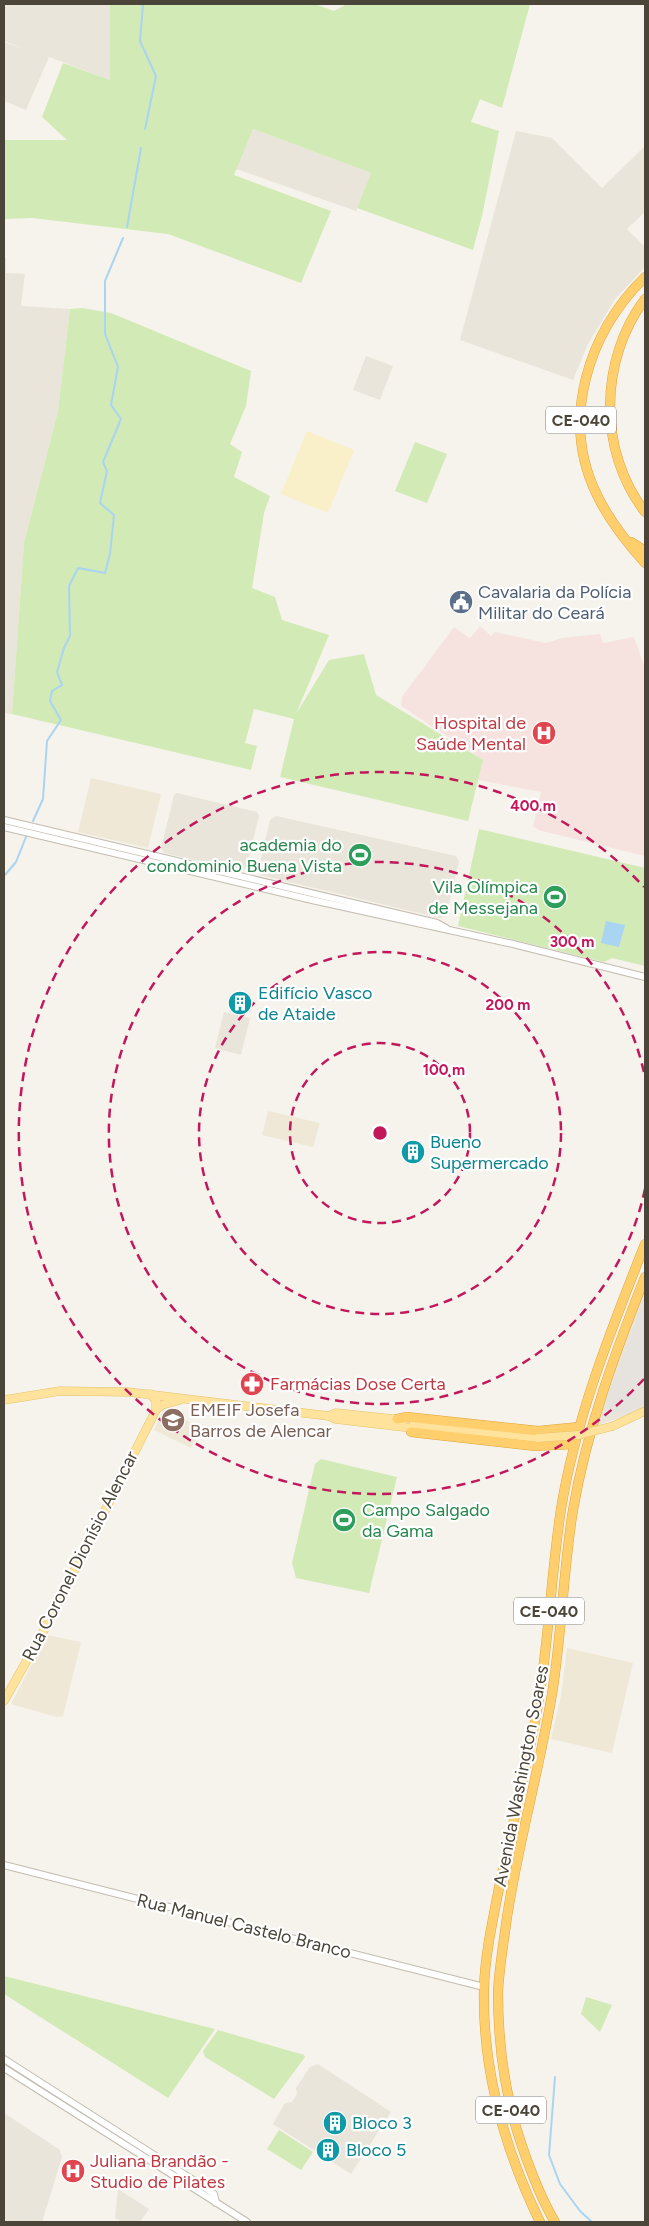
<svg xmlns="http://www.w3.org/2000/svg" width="649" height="2226" font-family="Figtree,sans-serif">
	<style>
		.residential { fill: #eae5da }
		.industrial { fill: #e6e2dd }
		.education { fill: #efe8d6 }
		.medical { fill: #f6e3e0 }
		.green { fill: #d2eab5 }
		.sand { fill: #f9efc9 }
		.water { fill: #a9d4f2 }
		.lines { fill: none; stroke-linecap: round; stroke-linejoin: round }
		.stream { stroke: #a9d4f2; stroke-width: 2 }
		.minor-casing { stroke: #c2bbae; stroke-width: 8 }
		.major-casing { stroke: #e6c16a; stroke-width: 9 }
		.highway-casing { stroke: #e0a43c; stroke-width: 10 }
		.minor { stroke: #fff; stroke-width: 6 }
		.major { stroke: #ffe39c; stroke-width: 8 }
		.highway { stroke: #ffcf6e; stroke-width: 9 }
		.major-bridge-casing { stroke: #e6c16a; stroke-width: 9; stroke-linecap: butt }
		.major-bridge { stroke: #ffe39c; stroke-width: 8 }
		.ring { fill: none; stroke: #c2185b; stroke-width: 2.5; stroke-dasharray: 9 6 }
		.labels { text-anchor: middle; stroke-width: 4.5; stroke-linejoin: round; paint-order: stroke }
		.shield { fill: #fff; stroke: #817c74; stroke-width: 1 }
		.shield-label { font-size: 16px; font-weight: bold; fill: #4b4439 }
		.service-label { font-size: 18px; fill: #4e5e75; stroke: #fff; text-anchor: start }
		.health-label { font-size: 18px; fill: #be3a42; stroke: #fff; text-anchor: start }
		.leisure-label { font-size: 18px; fill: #27864d; stroke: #fff; text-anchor: end }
		.culture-label { font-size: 18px; fill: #0d838f; stroke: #fff; text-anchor: start }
		.education-label { font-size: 18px; fill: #785e54; stroke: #fff; text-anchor: start }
		.street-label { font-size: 18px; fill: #4b4439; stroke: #fff }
		.centre { fill: #c2185b; stroke: #fff; stroke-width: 2.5 }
		.ring-label { font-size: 15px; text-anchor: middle; font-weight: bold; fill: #c2185b; stroke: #fff; stroke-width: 4.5; stroke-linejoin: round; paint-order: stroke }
	</style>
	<rect width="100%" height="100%" fill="#f6f3ec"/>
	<g class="residential">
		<polygon points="4,4 110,4 110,80 49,57 26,110 4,101 4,42 30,51 4,41"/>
		<polygon points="253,129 371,173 356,211 236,169"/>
		<polygon points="516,131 552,138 602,188 645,146 645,212 627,229 645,247 645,267 615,299 588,344 573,380 460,340"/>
		<polygon points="6,257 6,273 25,274 21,306 70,309 58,411 24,543 12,714 4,713 4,258"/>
		<polygon points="366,356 393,366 380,400 353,390"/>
		<polygon points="177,793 257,812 259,816 246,868 242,871 164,853 161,848 174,795"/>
		<polygon points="276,816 456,856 459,861 446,916 440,918 260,875 258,871 270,820"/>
		<polygon points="224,1012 250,1018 241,1055 215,1048"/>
		<polygon points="645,1271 645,1409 595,1426 597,1398"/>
		<polygon points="318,2064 391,2112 351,2174 273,2124 285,2103 292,2102 297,2094 296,2088 310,2067"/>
		<polygon points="4,2113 60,2150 62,2157 42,2222 4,2222"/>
		<polygon points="118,2189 149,2209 140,2222 122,2222 115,2218"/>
	</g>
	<polygon class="industrial" points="645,1303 645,1404 626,1412 614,1413 609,1409 606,1401 641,1310"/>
	<g class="education">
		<polygon points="91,778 161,794 148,848 78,832"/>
		<polygon points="268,1111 320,1123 313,1147 262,1135"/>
		<polygon points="170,1410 201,1429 191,1448 154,1430 163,1411"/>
		<polygon points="47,1635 81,1642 63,1716 56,1717 11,1704"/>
		<polygon points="567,1648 633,1663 612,1753 551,1739 561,1696"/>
	</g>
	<polygon class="medical" points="480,626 491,636 495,632 546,643 562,638 600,634 603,643 634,637 645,668 645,856 538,830 533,826 541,792 478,780 483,760 401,706 402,697 454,627 470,638"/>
	<g class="green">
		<polygon points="110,4 315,4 334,11 347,4 530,4 502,108 480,99 471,122 499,131 482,216 473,250 357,208 371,173 253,129 234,175 331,211 301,283 168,234 32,218 4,219 4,140 67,140 42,117 63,63 110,80"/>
		<polygon points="82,308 111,313 251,371 246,406 230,444 242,452 234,477 270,496 264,513 252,588 275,597 282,620 329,635 296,714 329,660 364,654 376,695 483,760 468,821 280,777 294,719 254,709 245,743 257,746 251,770 12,714 24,543 58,411 70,309"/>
		<polygon points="415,442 447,454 427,503 395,491"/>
		<polygon points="479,829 645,868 645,966 612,958 604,962 458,926"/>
		<polygon points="321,1459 397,1477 369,1593 296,1578 292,1563 315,1464"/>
		<polygon points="4,1976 215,2029 168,2098 4,1994"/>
		<polygon points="586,1997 612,2005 600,2032 581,2014"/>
		<polygon points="218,2030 304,2055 305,2057 274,2099 205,2057 203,2051"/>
		<polygon points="279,2130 313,2152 301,2170 267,2149"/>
	</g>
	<polygon class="sand" points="307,431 354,450 328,513 281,494"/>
	<polygon class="water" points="606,921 625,925 619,947 601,943"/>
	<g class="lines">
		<g class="stream">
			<polyline points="143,4 140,41 156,76 145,129"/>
			<polyline points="127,227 141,148"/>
			<polyline points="33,821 43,799 47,741 61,720 50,701 52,691 62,685 57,672 64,648 70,636 69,586 78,568 105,573 110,554 114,515 100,503 107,471 103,462 121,419 111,405 118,367 105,334 105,281 123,238"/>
			<polyline points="4,876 16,862 26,837"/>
			<polyline points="555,2077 549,2155 560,2184 580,2211 592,2222"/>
		</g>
		<g class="minor-casing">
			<g id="minor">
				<polyline points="4,820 437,923 446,928"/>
				<polyline points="4,827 312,900 513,944 645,977"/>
				<polyline points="4,1865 484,1987"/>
				<polyline points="4,2059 198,2183 214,2194 216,2203"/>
				<polyline points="4,2068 247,2222"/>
			</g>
		</g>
		<g class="major-casing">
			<g id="major">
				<polyline points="4,1400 60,1391 128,1392 329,1416 335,1419 412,1428 418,1425"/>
				<polyline points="156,1410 162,1405 180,1400"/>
				<polyline points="329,1416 336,1413 403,1420"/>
				<polyline points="414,1423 418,1425 538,1438"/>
				<polyline points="613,1426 645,1411"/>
				<polyline points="4,1701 44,1630 156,1410 156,1400 150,1394"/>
			</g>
		</g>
		<g class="highway-casing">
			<g id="highway">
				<path d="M 645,277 C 588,333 560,420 597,495 C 609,520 627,543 645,563"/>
				<path d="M 645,299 C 599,360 598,451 645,512"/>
				<polyline points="631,542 645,551"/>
				<polyline points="397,1419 407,1417 538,1431 579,1427"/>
				<polyline points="411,1432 535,1446 574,1444"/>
				<path d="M 540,2222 C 505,2150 482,2070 484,1988 C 485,1956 492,1924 498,1893 C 511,1830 527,1768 538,1705 C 549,1640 551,1574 561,1509 C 576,1417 611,1330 645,1244"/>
				<path d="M 555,2222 C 541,2199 531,2172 522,2146 C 505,2097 498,2044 498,1992 C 499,1970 503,1947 506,1924 C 517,1847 539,1772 552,1694 C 562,1633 563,1571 573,1510 C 587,1429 615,1353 645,1277"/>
			</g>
		</g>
		<use href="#minor" class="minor"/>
		<use href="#major" class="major"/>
		<use href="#highway" class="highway"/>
		<g class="major-bridge-casing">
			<polyline id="major-bridge" points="538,1438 579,1435 613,1426"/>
		</g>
		<use href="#major-bridge" class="major-bridge"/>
	</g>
	<g class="ring">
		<circle cx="380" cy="1133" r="90"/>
		<circle cx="380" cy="1133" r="181"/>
		<path d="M645 1189A271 271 0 1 1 645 1077"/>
		<path d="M644 1379A361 361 0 1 1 644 887"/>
	</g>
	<defs>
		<g id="civic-disc" transform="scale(1.25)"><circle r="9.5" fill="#5c6f8a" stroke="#fff"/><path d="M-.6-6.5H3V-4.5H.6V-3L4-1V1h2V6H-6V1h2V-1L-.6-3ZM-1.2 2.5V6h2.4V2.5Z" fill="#fff"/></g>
		<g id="hospital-disc" transform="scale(1.25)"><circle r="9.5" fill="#e0444e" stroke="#fff"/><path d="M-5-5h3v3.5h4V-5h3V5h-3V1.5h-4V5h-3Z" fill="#fff"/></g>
		<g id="stadium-disc" transform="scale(1.25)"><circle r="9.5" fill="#2e9e5b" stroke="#fff"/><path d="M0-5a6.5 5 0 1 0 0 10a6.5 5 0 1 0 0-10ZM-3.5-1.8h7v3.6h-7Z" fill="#fff"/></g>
		<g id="building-disc" transform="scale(1.25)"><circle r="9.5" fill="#0f9aa8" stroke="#fff"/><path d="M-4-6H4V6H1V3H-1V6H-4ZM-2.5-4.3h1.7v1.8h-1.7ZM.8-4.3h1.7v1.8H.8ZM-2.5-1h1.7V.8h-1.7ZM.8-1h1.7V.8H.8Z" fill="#fff"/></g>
		<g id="pharmacy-disc" transform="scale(1.25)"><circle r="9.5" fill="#e0444e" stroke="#fff"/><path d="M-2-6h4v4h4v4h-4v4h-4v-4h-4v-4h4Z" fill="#fff"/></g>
		<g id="school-disc" transform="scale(1.25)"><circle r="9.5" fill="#8d6e63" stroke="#fff"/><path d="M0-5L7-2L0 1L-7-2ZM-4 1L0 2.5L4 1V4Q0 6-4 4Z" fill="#fff"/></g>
	</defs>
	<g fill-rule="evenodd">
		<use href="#civic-disc" x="461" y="602"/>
		<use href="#hospital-disc" x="544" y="733"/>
		<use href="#stadium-disc" x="360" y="855"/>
		<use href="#stadium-disc" x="555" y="897"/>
		<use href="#building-disc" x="240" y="1003"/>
		<use href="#building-disc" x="413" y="1152"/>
		<use href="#pharmacy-disc" x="252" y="1384"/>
		<use href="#school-disc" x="173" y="1420"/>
		<use href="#stadium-disc" x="344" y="1520"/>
		<use href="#building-disc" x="335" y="2123"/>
		<use href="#building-disc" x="328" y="2150"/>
		<use href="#hospital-disc" x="73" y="2171"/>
	</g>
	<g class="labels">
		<g class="shield">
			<rect x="546" y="406.5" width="70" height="27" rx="4"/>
			<rect x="514" y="1597.5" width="70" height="27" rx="4"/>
			<rect x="476" y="2096.5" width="70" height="27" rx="4"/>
		</g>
		<g class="shield-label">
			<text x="581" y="426">CE-040</text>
			<text x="549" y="1617">CE-040</text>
			<text x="511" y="2116">CE-040</text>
		</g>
		<g class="service-label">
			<text x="478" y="598">Cavalaria da Polícia<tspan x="478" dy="21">Militar do Ceará</tspan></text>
		</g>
		<g class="health-label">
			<text x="526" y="729" text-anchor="end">Hospital de<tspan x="526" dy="21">Saúde Mental</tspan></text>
			<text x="270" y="1390">Farmácias Dose Certa</text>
			<text x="90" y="2167">Juliana Brandão -<tspan x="90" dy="21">Studio de Pilates</tspan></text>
		</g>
		<g class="leisure-label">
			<text x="342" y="851">academia do<tspan x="342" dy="21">condominio Buena Vista</tspan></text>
			<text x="538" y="893">Vila Olímpica<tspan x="538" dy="21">de Messejana</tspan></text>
			<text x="362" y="1516" text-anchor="start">Campo Salgado<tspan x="362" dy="21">da Gama</tspan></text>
		</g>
		<g class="culture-label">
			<text x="258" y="999">Edifício Vasco<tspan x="258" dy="21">de Ataide</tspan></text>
			<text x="430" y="1148">Bueno<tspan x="430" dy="21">Supermercado</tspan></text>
			<text x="352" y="2129">Bloco 3</text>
			<text x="346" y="2156">Bloco 5</text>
		</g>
		<g class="education-label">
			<text x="190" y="1416">EMEIF Josefa<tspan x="190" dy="21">Barros de Alencar</tspan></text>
		</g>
		<g class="street-label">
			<text transform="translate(80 1556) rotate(-63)" y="6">Rua Coronel Dionísio Alencar</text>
			<text transform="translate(521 1776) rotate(-79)" y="6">Avenida Washington Soares</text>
			<text transform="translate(244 1926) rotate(14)" y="6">Rua Manuel Castelo Branco</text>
		</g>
	</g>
	<circle cx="380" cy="1133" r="8" class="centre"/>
	<g class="ring-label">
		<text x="533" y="811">400 m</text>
		<text x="572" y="947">300 m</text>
		<text x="508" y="1010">200 m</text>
		<text x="444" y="1075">100 m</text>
	</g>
	<rect width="649" height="2226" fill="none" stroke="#4b4439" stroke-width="10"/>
</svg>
